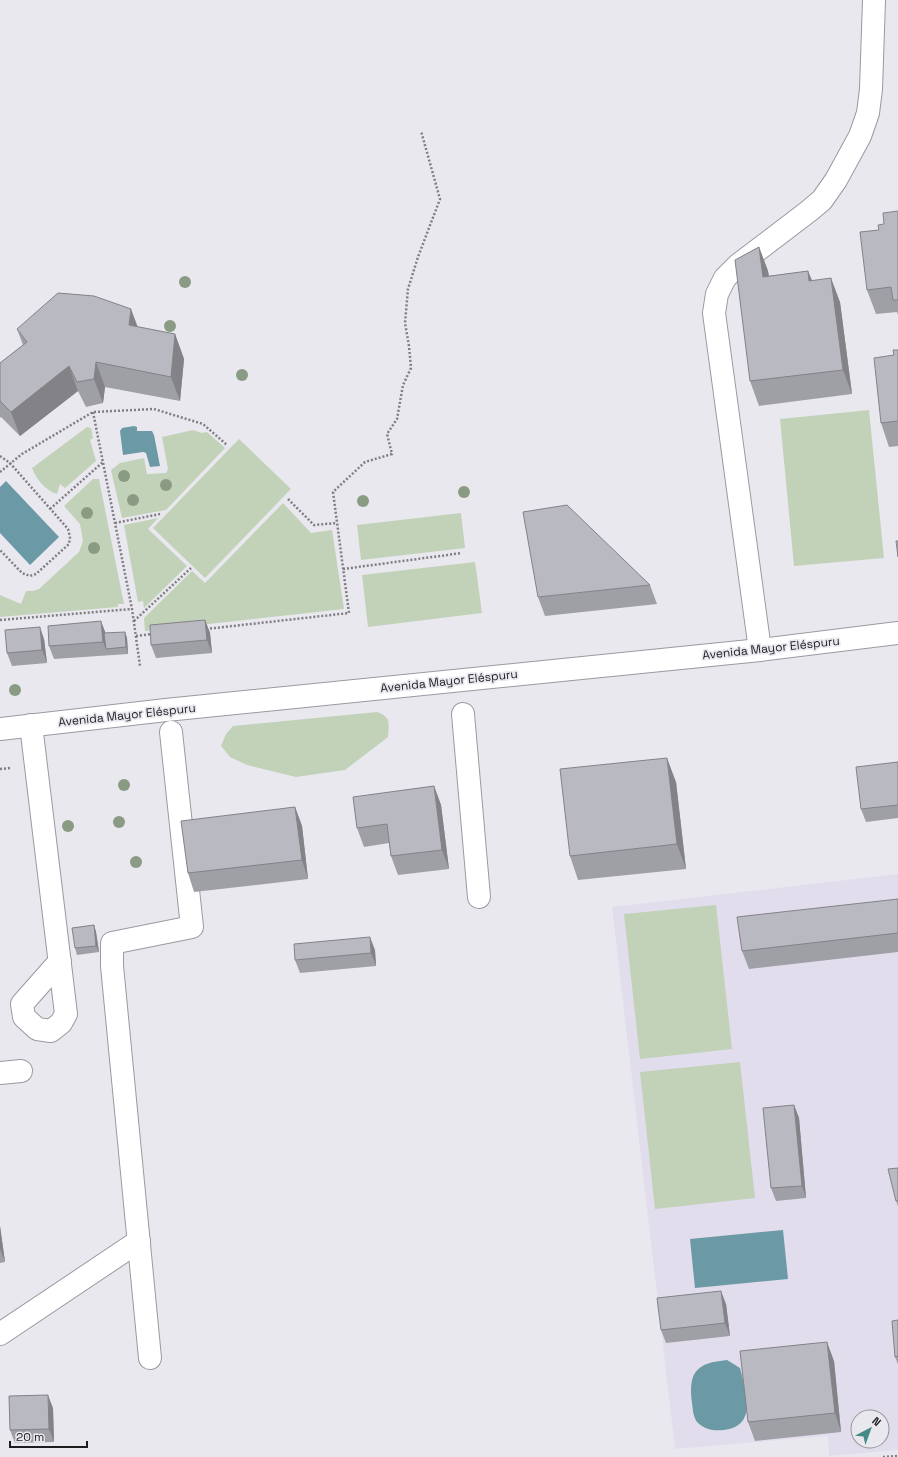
<svg xmlns="http://www.w3.org/2000/svg" width="898" height="1457" font-family="'Space Grotesk',sans-serif">
	<style>
		.built { fill: #e2ddec; fill-rule: evenodd }
		.green { fill: #c1d2b9 }
		.water { fill: #6b99a6 }
		.lines { fill: none; stroke-linecap: round; stroke-linejoin: round }
		.minor-casing { stroke: #9b99a0; stroke-width: 24 }
		.path { stroke: #7f7e83; stroke-width: 2.5; stroke-dasharray: 2 2; stroke-linecap: butt }
		.minor { stroke: #fff; stroke-width: 22 }
		.tree { fill: #8a9b84 }
		.wall { fill: #9f9fa6 }
		.shaded-wall { fill: #828287 }
		.building { fill: #b9b9c1; stroke: #828287 }
		.labels { text-anchor: middle; stroke-width: 3.5; stroke-linejoin: round; paint-order: stroke }
		.street-label { font-size: 12px; fill: #1d1c1f; stroke: #eae8ef }
	</style>
	<rect width="100%" height="100%" fill="#eae8ef"/>
	<path class="built" d="M 898,874 L 898,1450 L 829,1456 L 828,1436 L 675,1449 L 612,907 ZM 858,1417 L 882,1417 L 882,1441 L 858,1441 Z"/>
	<g class="green">
		<polygon points="869,410 884,558 794,566 780,419"/>
		<path d="M 87,427 L 91,428 L 93,438 L 90,440 L 96,461 L 65,488 L 60,484 L 57,494 C 46,491 36,479 32,468 Z"/>
		<polygon points="193,430 202,433 207,432 225,448 166,510 122,518 111,470 120,463 144,458 147,474 166,473 168,469 162,437"/>
		<polygon points="239,439 291,489 205,578 153,528"/>
		<polygon points="93,479 99,479 124,604 118,604 118,607 0,617 0,595 21,604 26,591 33,591 39,589 79,552 83,541 80,524 64,506"/>
		<polygon points="283,503 311,533 332,530 344,609 145,631 144,618 192,571 205,583"/>
		<polygon points="461,513 465,548 361,560 357,525"/>
		<polygon points="158,518 148,529 187,566 144,608 143,601 138,602 124,525"/>
		<polygon points="475,562 482,613 368,627 362,575"/>
		<path d="M 377,712 C 391,717 389,723 388,737 L 345,770 L 296,777 L 247,765 L 230,757 L 221,746 L 226,734 L 233,726 Z"/>
		<polygon points="716,905 732,1049 640,1059 624,914"/>
		<polygon points="740,1062 755,1198 655,1209 640,1072"/>
	</g>
	<g class="water">
		<polygon points="134,426 137,427 137,431 152,431 154,435 160,466 150,467 146,453 143,452 123,455 120,431 122,428"/>
		<polygon points="6,481 59,537 30,565 0,533 0,487"/>
		<polygon points="783,1230 788,1279 695,1288 690,1239"/>
		<path d="M 727,1360 L 740,1368 C 746,1392 758,1426 724,1430 C 714,1431 706,1430 698,1423 C 693,1418 693,1409 692,1403 C 688,1371 697,1363 727,1360 Z"/>
	</g>
	<g class="lines">
		<g class="minor-casing">
			<g id="minor">
				<polyline points="760,650 714,313 717,294 725,278 738,265 809,211 822,200 836,180 860,136 868,113 871,89 874,0"/>
				<polyline points="463,714 479,897"/>
				<polyline points="31,725 66,1014 61,1023 51,1031 37,1029 24,1017 22,1004 60,961"/>
				<polyline points="0,729 166,710 760,650 898,633"/>
				<polyline points="0,1073 21,1071"/>
				<polyline points="0,1334 139,1241"/>
				<polyline points="150,1358 112,966 112,943 192,927 171,732"/>
			</g>
		</g>
		<g class="path">
			<polyline points="93,412 132,609 140,666"/>
			<polyline points="0,456 10,463 68,529 70,537 69,544 36,574 30,576 22,573 0,550"/>
			<polyline points="0,472 22,454 93,412 154,409 203,424 227,445"/>
			<polyline points="288,499 314,525 337,523"/>
			<polyline points="50,509 103,462"/>
			<polyline points="115,523 160,514"/>
			<polyline points="343,569 462,553"/>
			<polyline points="0,620 132,609"/>
			<polyline points="134,621 191,568"/>
			<polyline points="206,629 349,613 333,492 365,462 392,454 387,434 397,419 403,385 411,368 409,346 405,323 408,289 418,257 440,199 421,131"/>
			<polyline points="136,636 153,634"/>
			<polyline points="0,769 11,768"/>
			<polyline points="883,1457 898,1456"/>
		</g>
		<use href="#minor" class="minor"/>
	</g>
	<g class="tree">
		<circle cx="185" cy="282" r="6"/>
		<circle cx="170" cy="326" r="6"/>
		<circle cx="242" cy="375" r="6"/>
		<circle cx="124" cy="476" r="6"/>
		<circle cx="166" cy="485" r="6"/>
		<circle cx="464" cy="492" r="6"/>
		<circle cx="133" cy="500" r="6"/>
		<circle cx="363" cy="501" r="6"/>
		<circle cx="87" cy="513" r="6"/>
		<circle cx="94" cy="548" r="6"/>
		<circle cx="15" cy="690" r="6"/>
		<circle cx="124" cy="785" r="6"/>
		<circle cx="119" cy="822" r="6"/>
		<circle cx="68" cy="826" r="6"/>
		<circle cx="136" cy="862" r="6"/>
	</g>
	<g class="wall">
		<polygon points="898,211 898,315 897,312 876,314 867,290 884,224"/>
		<polygon points="759,247 768,271 769,276 808,271 812,280 840,302 852,394 759,406 750,381"/>
		<polygon points="138,327 175,334 184,359 180,401 105,387 103,403 86,407 78,391 20,436 1,417 0,418 0,363 23,345 17,329"/>
		<polygon points="898,350 898,446 889,447 881,423 894,355"/>
		<polygon points="650,585 657,604 545,616 538,597"/>
		<polygon points="205,620 210,633 212,653 156,658 151,645"/>
		<polygon points="125,632 127,638 128,654 54,659 49,646 106,633"/>
		<polygon points="44,639 47,663 12,666 7,653"/>
		<polygon points="898,762 898,818 866,822 861,809"/>
		<polygon points="676,782 686,869 578,880 570,856"/>
		<polygon points="434,786 441,805 449,869 398,875 391,856 389,843 364,847 357,828"/>
		<polygon points="295,807 302,826 308,879 194,892 188,873"/>
		<polygon points="898,899 898,952 749,969 742,951"/>
		<polygon points="94,925 96,932 99,952 77,955 75,948"/>
		<polygon points="375,950 376,966 300,973 295,960"/>
		<polygon points="794,1105 799,1118 806,1198 776,1201 771,1188"/>
		<polygon points="898,1168 898,1206 896,1201"/>
		<polygon points="0,1226 5,1262 0,1263"/>
		<polygon points="726,1304 730,1336 666,1343 661,1330"/>
		<polygon points="898,1320 898,1364 895,1357"/>
		<polygon points="834,1361 841,1432 755,1441 748,1422"/>
		<polygon points="53,1408 54,1442 15,1443 10,1430"/>
	</g>
	<g class="shaded-wall">
		<polygon points="759,247 768,271 772,301 763,277"/>
		<polygon points="808,271 817,295 809,281"/>
		<polygon points="831,278 840,302 852,394 843,370"/>
		<polygon points="131,309 140,333 129,325"/>
		<polygon points="175,334 184,359 180,401 171,377"/>
		<polygon points="96,362 105,387 103,403 94,379"/>
		<polygon points="69,366 78,391 20,436 11,412"/>
		<polygon points="205,620 210,633 212,653 207,640"/>
		<polygon points="101,621 106,634 106,649 103,642"/>
		<polygon points="40,627 44,639 47,663 42,650"/>
		<polygon points="125,632 127,638 128,654 126,647"/>
		<polygon points="667,758 676,782 686,869 677,844"/>
		<polygon points="434,786 441,805 449,869 442,850"/>
		<polygon points="295,807 302,826 308,879 302,860"/>
		<polygon points="94,925 96,932 99,952 96,946"/>
		<polygon points="370,937 375,950 376,966 371,953"/>
		<polygon points="794,1105 799,1118 806,1198 802,1186"/>
		<polygon points="0,1226 5,1262 0,1249"/>
		<polygon points="721,1291 726,1304 730,1336 725,1323"/>
		<polygon points="827,1342 834,1361 841,1432 835,1413"/>
		<polygon points="48,1395 53,1408 54,1442 49,1429"/>
	</g>
	<g class="building">
		<polygon points="898,211 898,300 893,300 891,287 867,290 860,232 879,230 878,225 884,224 883,213"/>
		<polygon points="759,247 763,277 808,271 809,281 831,278 843,370 750,381 735,260"/>
		<polygon points="58,293 94,296 131,309 129,325 175,334 171,377 96,362 94,379 77,382 69,366 11,412 0,401 0,363 27,342 17,329"/>
		<polygon points="893,350 898,350 898,421 881,423 874,358 894,355"/>
		<polygon points="567,505 650,585 538,597 523,512"/>
		<polygon points="896,541 898,541 898,557"/>
		<polygon points="205,620 207,640 151,645 150,625"/>
		<polygon points="101,621 103,642 49,646 48,626"/>
		<polygon points="40,627 42,650 7,653 5,630"/>
		<polygon points="125,632 126,647 106,649 104,633"/>
		<polygon points="667,758 677,844 570,856 560,769"/>
		<polygon points="898,762 898,805 861,809 856,767"/>
		<polygon points="434,786 442,850 391,856 387,824 357,828 353,797"/>
		<polygon points="295,807 302,860 188,873 181,821"/>
		<polygon points="898,899 898,933 742,951 737,917"/>
		<polygon points="94,925 96,946 75,948 72,928"/>
		<polygon points="370,937 371,953 295,960 294,944"/>
		<polygon points="794,1105 802,1186 771,1188 763,1108"/>
		<polygon points="898,1168 898,1200 896,1201 888,1169"/>
		<polygon points="721,1291 725,1323 661,1330 657,1298"/>
		<polygon points="898,1320 898,1356 895,1357 892,1321"/>
		<polygon points="827,1342 835,1413 748,1422 740,1351"/>
		<polygon points="48,1395 49,1429 10,1430 9,1396"/>
	</g>
	<g class="labels">
		<g class="street-label">
			<text transform="translate(771 648) rotate(-6)" y="4">Avenida Mayor Eléspuru</text>
			<text transform="translate(449 681) rotate(-6)" y="4">Avenida Mayor Eléspuru</text>
			<text transform="translate(127 715) rotate(-6)" y="4">Avenida Mayor Eléspuru</text>
		</g>
	</g>
	<g transform="translate(870 1429) rotate(41)"><circle r="19" fill="#eae8ef" stroke="#98969c"/>
	<path d="M0-3L7 15L0 10L-7 15Z" fill="#448b86"/>
	<text y="-6" font-size="11" font-weight="bold" text-anchor="middle" fill="#1d1c1f">N</text>
	</g>
	<path d="M10 1441v6h77v-6" fill="none" stroke="#1d1c1f" stroke-width="2"/>
	<text x="16" y="1441" font-size="12" fill="#1d1c1f" stroke="#eae8ef" stroke-width="3" paint-order="stroke">20 m</text>
</svg>
